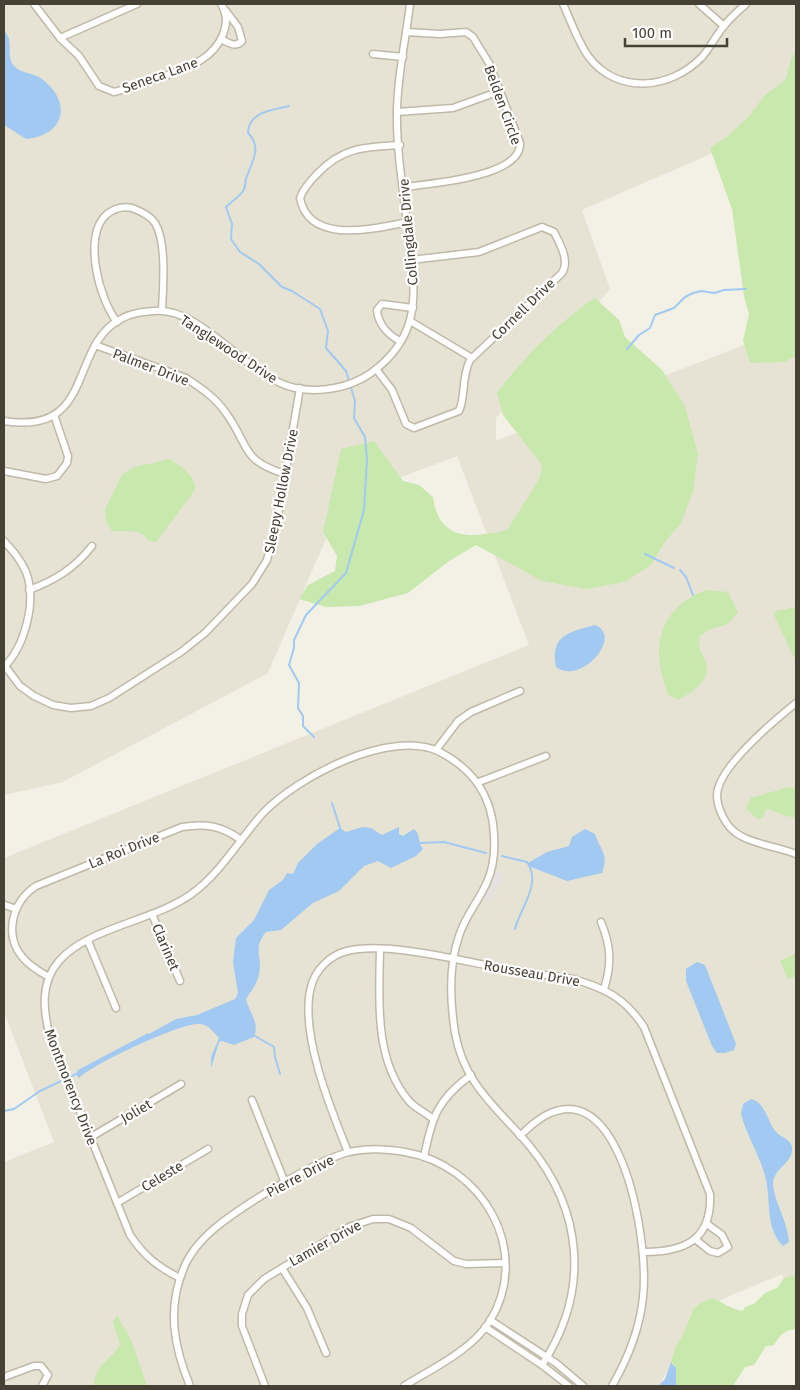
<svg xmlns="http://www.w3.org/2000/svg" width="800" height="1390" font-family="'Fira Sans',sans-serif">
	<style>
		.residential { fill: #e7e3d4 }
		.green { fill: #c8e8ae }
		.parking { fill: #e4e2de }
		.water { fill: #a1c9f1 }
		.lines { fill: none; stroke-linecap: round; stroke-linejoin: round }
		.stream { stroke: #a1c9f1; stroke-width: 2 }
		.minor-casing { stroke: #bfb9a8; stroke-width: 9 }
		.minor { stroke: #fff; stroke-width: 6 }
		.labels { text-anchor: middle; stroke-width: 4.5; stroke-linejoin: round; paint-order: stroke }
		.street-label { font-size: 14px; fill: #464135; stroke: #fff }
	</style>
	<rect width="100%" height="100%" fill="#f3f0e6"/>
	<polygon class="residential" points="4,4 796,4 796,104 782,123 582,210 610,289 496,418 496,441 796,325 796,1309 782,1274 701,1308 659,1386 4,1386 4,1162 54,1142 4,1012 4,858 529,645 457,456 343,499 268,673 63,782 4,795"/>
	<g class="green">
		<polygon points="796,51 796,356 784,362 750,363 743,341 749,314 744,296 732,209 710,148 727,137 750,115 764,96 786,79 792,56"/>
		<path d="M 595,298 L 619,320 L 625,337 L 662,370 L 685,406 L 698,454 L 693,492 L 681,523 L 664,543 L 651,565 L 625,582 L 586,589 L 542,581 L 476,545 L 449,561 L 408,593 L 359,606 L 326,607 L 299,599 L 308,585 L 335,571 L 337,556 L 323,532 L 341,449 L 374,441 L 403,481 L 419,485 L 433,497 C 439,542 472,538 507,530 L 539,480 L 542,465 L 503,415 L 497,393 C 522,359 560,321 595,298 Z"/>
		<path d="M 170,459 C 181,467 196,475 195,490 L 156,542 L 149,541 C 139,527 128,533 112,531 L 106,521 L 105,509 L 122,475 L 134,467 Z"/>
		<path d="M 706,590 L 728,592 L 738,612 L 728,624 L 711,629 L 700,636 C 698,653 700,648 706,662 C 713,680 691,693 678,700 L 669,696 C 651,651 655,610 706,590 Z"/>
		<polygon points="796,607 796,657 794,658 774,615 776,611"/>
		<path d="M 789,787 L 796,788 L 796,817 C 780,817 778,810 766,809 L 763,817 L 758,820 L 746,808 L 751,798 Z"/>
		<polygon points="796,953 796,976 788,979 780,961"/>
		<path d="M 796,1275 L 796,1329 C 784,1330 780,1335 774,1345 L 766,1346 L 754,1365 L 745,1367 L 733,1386 L 676,1386 L 674,1364 L 671,1362 L 676,1346 L 684,1333 L 693,1310 L 701,1303 L 712,1298 C 723,1302 732,1310 743,1311 L 745,1307 L 754,1304 L 765,1293 L 777,1288 L 784,1278 Z"/>
		<path d="M 117,1315 L 132,1342 L 147,1386 L 94,1386 C 93,1368 111,1359 120,1345 L 113,1322 Z"/>
	</g>
	<polygon class="parking" points="492,869 504,874 491,902 480,896"/>
	<g class="water">
		<path d="M 4,31 C 15,41 5,55 14,66 C 21,74 33,72 42,79 C 72,102 66,135 26,139 L 4,125 Z"/>
		<path d="M 595,625 C 624,636 581,686 556,667 C 550,635 569,632 595,625 Z"/>
		<path d="M 362,827 L 371,828 L 382,835 L 399,827 L 399,834 L 403,836 L 414,829 C 421,834 417,842 423,849 L 416,856 L 391,868 L 378,861 L 364,866 L 339,891 L 313,903 L 281,930 L 266,932 C 252,949 263,956 259,974 C 257,985 251,991 246,999 C 249,1012 260,1023 254,1037 L 234,1045 L 222,1041 L 219,1042 L 211,1068 L 211,1057 L 219,1038 C 214,1033 209,1025 201,1024 C 184,1021 93,1064 79,1078 L 76,1074 L 78,1070 L 148,1033 L 149,1034 L 176,1019 L 197,1015 L 235,999 L 238,993 L 233,962 L 236,938 L 254,920 L 269,890 L 283,880 L 287,873 L 293,874 L 298,863 L 317,844 L 340,828 L 346,832 Z"/>
		<path d="M 585,829 L 595,834 C 601,852 609,853 602,873 L 567,881 L 531,867 L 528,863 L 547,852 L 569,846 L 572,837 Z"/>
		<polygon points="697,962 705,965 736,1044 734,1050 725,1053 717,1053 712,1046 686,981 686,969"/>
		<path d="M 751,1099 C 766,1103 767,1121 776,1132 C 782,1138 794,1140 792,1151 C 791,1163 774,1169 773,1183 C 773,1199 788,1222 789,1242 L 783,1246 C 765,1228 771,1202 766,1180 C 761,1157 747,1137 741,1114 L 743,1104 Z"/>
		<polygon points="671,1362 676,1368 676,1386 658,1386 665,1379"/>
	</g>
	<g class="lines">
		<g class="stream">
			<path d="M 289,106 C 273,110 249,111 248,133 C 262,147 253,160 247,176 C 244,181 247,186 243,191 C 239,197 231,202 226,207 L 232,224 L 231,239 L 240,252 L 259,264 L 282,287 L 292,291 L 320,309 L 328,331 L 326,348 L 346,371 L 355,401 L 354,418 L 365,437 L 367,460 L 364,510 L 346,573 L 306,615 L 294,640 L 294,648 L 289,665 L 299,683 L 298,708 L 303,716 L 303,726 L 314,737"/>
			<polyline points="627,349 639,335 650,328 655,315 674,308 685,297 693,293 701,291 714,293 724,290 746,289"/>
			<polyline points="645,554 674,568"/>
			<polyline points="680,570 686,577 693,595"/>
			<polyline points="332,803 340,828"/>
			<polyline points="419,843 444,842 486,853"/>
			<path d="M 502,856 L 527,862 C 542,884 521,906 515,929"/>
			<polyline points="255,1036 274,1047 275,1057 280,1074"/>
			<polyline points="4,1111 14,1109 40,1091 76,1074"/>
		</g>
		<g class="minor-casing">
			<g id="minor">
				<path d="M 34,4 L 60,38 L 79,56 L 99,86 L 114,92 C 134,87 184,71 201,60 C 219,49 234,24 221,4"/>
				<path d="M 563,4 C 571,21 577,40 588,56 C 617,95 670,90 702,57 C 710,48 716,35 724,26 C 730,18 738,11 746,4"/>
				<polyline points="699,4 724,26"/>
				<polyline points="60,38 137,4"/>
				<path d="M 221,39 C 228,43 236,48 242,41 L 238,27 L 226,11"/>
				<polyline points="373,54 403,57"/>
				<polyline points="397,112 453,108 500,91"/>
				<path d="M 400,145 C 365,147 343,147 318,173 C 311,180 303,189 300,198 C 309,246 376,228 408,222"/>
				<path d="M 404,187 C 429,184 522,177 520,143 L 489,63 L 473,37 L 466,32 L 440,34 L 406,32"/>
				<polyline points="410,321 472,358"/>
				<path d="M 117,322 C 99,299 82,235 107,214 C 115,208 123,206 132,208 C 140,211 150,215 155,223 C 167,242 163,288 162,310"/>
				<path d="M 400,341 C 388,335 378,324 377,310 L 382,304 L 413,308"/>
				<path d="M 95,345 L 186,378 C 201,388 216,398 226,413 C 250,446 240,460 285,474"/>
				<path d="M 376,369 L 392,390 L 406,424 L 414,428 L 459,411 C 466,396 461,378 470,360 L 562,273 C 570,261 560,244 554,232 L 542,227 L 479,252 L 411,260"/>
				<path d="M 4,421 C 96,436 68,346 121,319 C 131,313 143,312 154,311 C 202,306 247,378 295,388 C 320,393 350,388 371,373 C 389,360 404,342 410,320 C 416,297 413,273 410,250 C 406,206 396,155 397,112 C 397,76 406,39 410,4"/>
				<polyline points="4,471 46,479 57,476 67,463 68,456 54,415"/>
				<path d="M 4,541 C 13,551 21,560 26,572 C 37,601 25,646 4,667"/>
				<path d="M 29,590 C 55,580 74,569 92,546"/>
				<polyline points="5,666 20,686 34,696 53,705 71,708 91,706 109,698 181,652 205,633 252,584 267,560 277,521 300,388"/>
				<path d="M 796,703 C 775,720 718,767 717,795 C 717,802 720,811 723,817 C 727,825 733,832 741,836 C 757,845 779,847 796,854"/>
				<polyline points="436,750 458,721 471,712 520,691"/>
				<polyline points="479,782 546,756"/>
				<polyline points="5,905 16,909"/>
				<polyline points="152,914 180,981"/>
				<path d="M 601,922 C 611,946 612,964 604,989"/>
				<polyline points="88,941 116,1008"/>
				<path d="M 380,950 C 379,1000 374,1060 409,1101 C 416,1109 425,1112 433,1119"/>
				<path d="M 49,977 C 40,972 31,967 24,959 C 3,936 12,902 36,886 L 182,827 C 206,823 222,826 241,840"/>
				<polyline points="252,1100 285,1183"/>
				<path d="M 520,1136 C 614,1038 650,1233 643,1297 C 640,1328 627,1360 612,1386"/>
				<polyline points="91,1137 181,1084"/>
				<path d="M 348,1152 C 331,1110 299,1032 311,987 C 315,970 330,955 347,951 C 384,942 449,958 486,965 C 515,971 544,975 573,979 C 605,988 625,998 644,1027 L 710,1194 C 712,1239 686,1252 644,1252"/>
				<path d="M 424,1157 C 432,1117 437,1100 471,1075"/>
				<polyline points="117,1203 208,1149"/>
				<polyline points="695,1239 710,1251 718,1253 728,1247 722,1235 707,1224"/>
				<polyline points="282,1268 307,1308 326,1353"/>
				<path d="M 180,1278 C 158,1267 144,1256 130,1235 L 50,1037 C 43,1010 40,983 59,961 C 87,928 153,921 190,895 C 221,873 238,841 263,813 C 297,777 391,728 440,752 C 474,770 492,796 494,834 C 495,851 494,867 487,882 C 479,901 465,916 459,936 C 448,967 450,1001 455,1033 C 464,1084 497,1108 528,1144 C 584,1211 590,1292 542,1365"/>
				<polyline points="490,1320 556,1363 583,1386"/>
				<polyline points="485,1327 542,1365 569,1386"/>
				<polyline points="4,1377 34,1366 41,1366 48,1375 42,1386"/>
				<path d="M 190,1386 C 174,1347 167,1310 183,1270 C 189,1254 202,1239 215,1228 C 243,1205 315,1161 349,1152 C 366,1148 388,1149 405,1152 C 482,1165 533,1250 490,1321 C 471,1351 433,1368 404,1386"/>
				<polyline points="265,1386 242,1326 242,1314 248,1295 264,1279 349,1227 373,1219 389,1219 411,1228 454,1261 466,1264 505,1263"/>
			</g>
		</g>
		<use href="#minor" class="minor"/>
	</g>
	<g class="labels">
		<g class="street-label">
			<text transform="translate(160 75) rotate(-20)" y="5">Seneca Lane</text>
			<text transform="translate(503 105) rotate(70)" y="5">Belden Circle</text>
			<text transform="translate(408 232) rotate(-95)" y="5">Collingdale Drive</text>
			<text transform="translate(523 309) rotate(-44)" y="5">Cornell Drive</text>
			<text transform="translate(229 349) rotate(33)" y="5">Tanglewood Drive</text>
			<text transform="translate(151 367) rotate(21)" y="5">Palmer Drive</text>
			<text transform="translate(281 491) rotate(-79)" y="5">Sleepy Hollow Drive</text>
			<text transform="translate(124 850) rotate(-22)" y="5">La Roi Drive</text>
			<text transform="translate(166 947) rotate(67)" y="5">Clarinet</text>
			<text transform="translate(532 973) rotate(10)" y="5">Rousseau Drive</text>
			<text transform="translate(71 1087) rotate(69)" y="5">Montmorency Drive</text>
			<text transform="translate(136 1111) rotate(-30)" y="5">Joliet</text>
			<text transform="translate(162 1176) rotate(-31)" y="5">Celeste</text>
			<text transform="translate(300 1176) rotate(-28)" y="5">Pierre Drive</text>
			<text transform="translate(325 1243) rotate(-29)" y="5">Lamier Drive</text>
		</g>
	</g>
	<rect width="800" height="1390" fill="none" stroke="#464135" stroke-width="10"/>
	<path d="M625 38v8h102v-8" fill="none" stroke="#464135" stroke-width="2.5"/>
	<text x="632" y="38" font-size="15" fill="#464135" stroke="#ffffff" stroke-width="4" paint-order="stroke">100 m</text>
</svg>
